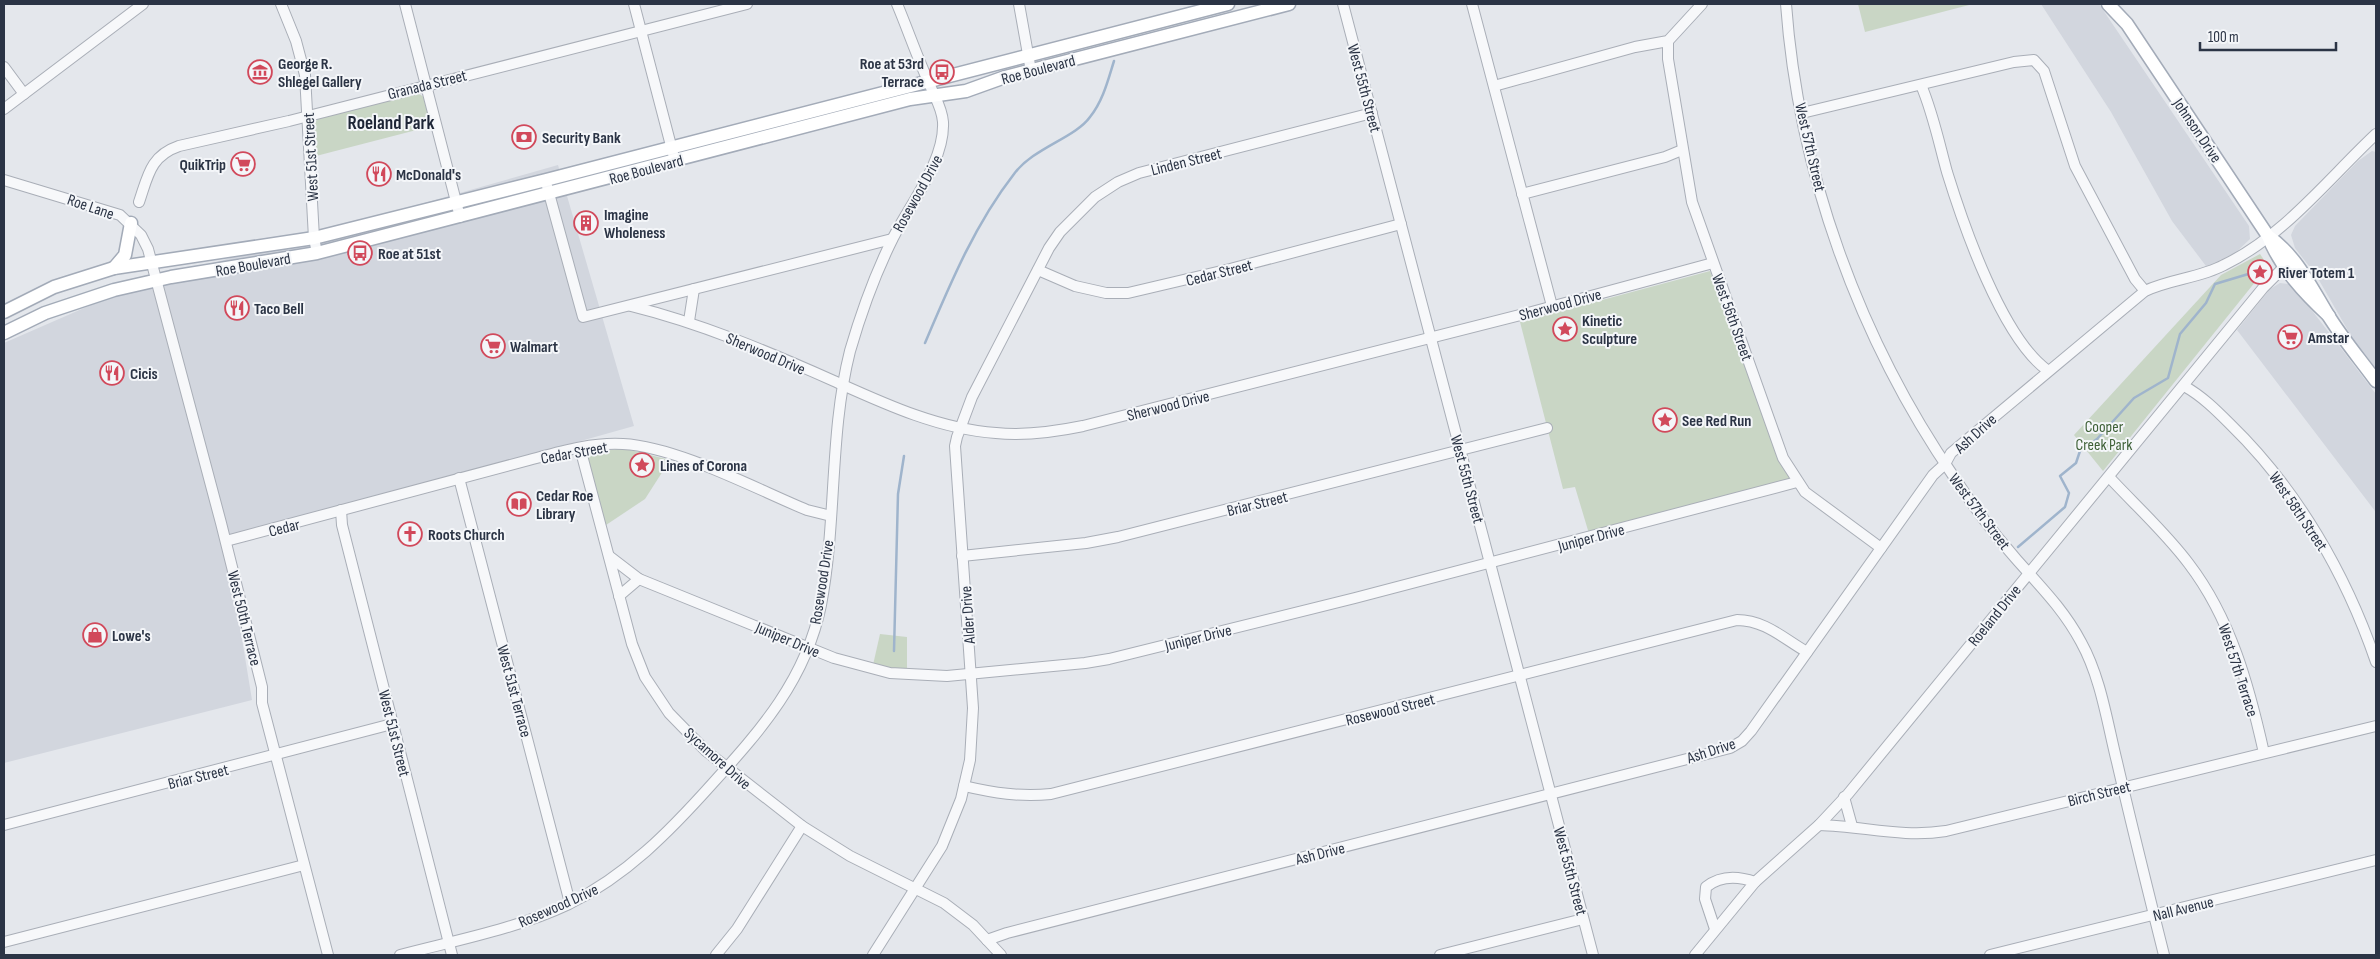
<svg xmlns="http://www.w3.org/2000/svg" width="2380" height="959" font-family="'Sofia Sans Condensed',sans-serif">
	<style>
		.built { fill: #d2d6de }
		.green { fill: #c9d6c5 }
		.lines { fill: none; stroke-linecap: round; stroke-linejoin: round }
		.stream { stroke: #9fb4cc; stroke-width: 2.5 }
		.minor-casing { stroke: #a9aeb7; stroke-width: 12 }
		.major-casing { stroke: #a3abb8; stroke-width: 15 }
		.minor { stroke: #f7f8fa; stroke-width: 10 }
		.major { stroke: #fff; stroke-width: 12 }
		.labels { text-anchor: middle; stroke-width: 4; stroke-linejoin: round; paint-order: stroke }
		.poi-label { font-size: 16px; font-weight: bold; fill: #2b3445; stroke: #f4f6f9; text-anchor: start }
		.street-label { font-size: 16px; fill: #2b3445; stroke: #f4f6f9 }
		.park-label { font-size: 16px; fill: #3f6138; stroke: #f4f6f9 }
		.quarter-label { font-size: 19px; font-weight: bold; fill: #1d2536; stroke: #f4f6f9 }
	</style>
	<rect width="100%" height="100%" fill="#e4e7ec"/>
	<g class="built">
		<polygon points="2041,4 2099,4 2249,226 2250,239 2231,257 2217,264 2206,266 2172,221 2111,112"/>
		<polygon points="2372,151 2376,152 2376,369 2350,334 2316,275 2295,248 2291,235 2295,226 2358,161"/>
		<polygon points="558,165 634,426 226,541 252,700 4,763 4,343 139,284"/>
		<polygon points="2280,283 2289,284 2294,287 2376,394 2376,516 2375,511 2237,330 2270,289"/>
	</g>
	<g class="green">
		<polygon points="1858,4 1973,4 1865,32"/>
		<polygon points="418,93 425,98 432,126 316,156 314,125 317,119"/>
		<polygon points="2260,254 2268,266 2103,471 2074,435 2221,275"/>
		<polygon points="1710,271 1783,458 1797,482 1590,537 1575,487 1563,489 1520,322"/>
		<polygon points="622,448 670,460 645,499 603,527 583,455"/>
		<polygon points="880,634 907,637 907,672 873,665"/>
	</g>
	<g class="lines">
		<g class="stream">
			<path d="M 925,343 C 950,284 975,224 1014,174 C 1033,148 1075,138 1090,117 C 1103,101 1108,80 1114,61"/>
			<polyline points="2018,547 2065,507 2069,493 2060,476 2076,463 2080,451 2097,439 2134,398 2168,378 2180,334 2206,303 2215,284 2255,272"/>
			<polyline points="894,651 898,494 904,456"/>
		</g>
		<g class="minor-casing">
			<g id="minor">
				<polyline points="281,4 296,41 305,75 314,238 317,253"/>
				<polyline points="405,4 460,217"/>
				<polyline points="634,4 675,161"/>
				<polyline points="1019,4 1031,71"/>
				<polyline points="1343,4 1593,955"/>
				<polyline points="1472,4 1552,306"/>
				<path d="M 1786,4 C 1798,170 1859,339 1954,477 C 1973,506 1994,534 2017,560 C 2041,587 2064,610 2081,642 C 2101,678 2107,722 2117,762 C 2132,827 2148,891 2164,955"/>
				<polyline points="1668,41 1668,59 1692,202 1783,458 1805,492 1881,548"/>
				<polyline points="4,67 24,94"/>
				<path d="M 1921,85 C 1933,113 1939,143 1947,172 C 1964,227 2002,337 2047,370"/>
				<polyline points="1494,86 1635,47 1668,41 1702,4"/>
				<polyline points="4,109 143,4"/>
				<polyline points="1802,113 2014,62 2034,60 2044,71 2075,166 2135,279 2145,291"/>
				<polyline points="4,180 120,215 141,235 148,249 221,523 262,687 262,703 328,955"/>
				<polyline points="547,186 583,317 892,239"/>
				<polyline points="1522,194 1665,157 1682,150"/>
				<path d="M 139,202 C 148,176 150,156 179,146 L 289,121 L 747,4"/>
				<polyline points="1038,270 1075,286 1106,293 1128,293 1230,269 1401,224"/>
				<path d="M 631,306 C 700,323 769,352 834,381 C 885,404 939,429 996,433 C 1025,436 1054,432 1083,426 L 1528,313 L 1713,263"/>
				<polyline points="689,321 694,289"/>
				<path d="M 2184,386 C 2202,396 2216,410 2230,424 C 2297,489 2346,574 2376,662"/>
				<polyline points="580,448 632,644 645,677 669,713 706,751 802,826 850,856 944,903 973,925 1001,955"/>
				<path d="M 2109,477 C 2135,505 2166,533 2189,564 C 2231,619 2249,686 2264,753"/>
				<polyline points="459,478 570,903"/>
				<polyline points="341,510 342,525 452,955"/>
				<path d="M 226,541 L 529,460 C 559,452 592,442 623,444 C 678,447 756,489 807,510 L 831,516"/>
				<polyline points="609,556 639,579 834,658 890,673 947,676 1085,663 1109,659 1355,598 1797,482"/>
				<polyline points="962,556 1086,543 1118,537 1547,428"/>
				<polyline points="619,596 639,579"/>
				<path d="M 964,786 C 994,793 1020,797 1051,794 L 1737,620 C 1765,620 1784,639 1807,652"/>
				<polyline points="1844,797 1852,826"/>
				<polyline points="4,825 392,724"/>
				<path d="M 1819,825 C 1863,826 1902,838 1946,831 L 2376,726"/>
				<path d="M 1715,929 L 1705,899 L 1706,887 C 1721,875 1738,876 1755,882"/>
				<path d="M 987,940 L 1007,933 L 1730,748 L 1742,741 L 1751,731 L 1933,475 L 1945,464 L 1951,453 L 2145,291 C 2170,279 2200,278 2224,265 C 2284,236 2328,179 2376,134"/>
				<polyline points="4,942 304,865"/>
				<path d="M 400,955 C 457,940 516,929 569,904 C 627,875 669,832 712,784 C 761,730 806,679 821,605 C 837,521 829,434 850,351 C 861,313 875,274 893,238 C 910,204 945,161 943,122 C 942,107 934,96 929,83 C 917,57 908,30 897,4"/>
				<polyline points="716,955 737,929 802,826"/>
				<polyline points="873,955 942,846 961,799 970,760 973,708 955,446 957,437 972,397 1049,248 1060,232 1095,197 1118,182 1139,173 1372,113"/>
				<polyline points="1440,955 1583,919"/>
				<polyline points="1695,955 1755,882 1819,825 1848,794 2263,288 2285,266"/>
				<polyline points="1990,955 2376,860"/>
			</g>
		</g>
		<g class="major-casing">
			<g id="major">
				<path d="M 2108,4 L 2127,24 L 2268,236 C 2280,267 2304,293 2329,316"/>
				<path d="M 2268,236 C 2296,255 2311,287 2328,315 C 2342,338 2360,359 2376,381"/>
				<polyline points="114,268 125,255 131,223"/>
				<polyline points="4,312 54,287 114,268 314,238 546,180 1228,4"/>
				<polyline points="4,333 45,313 114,290 171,277 317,253 910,99 966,91 1005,77 1289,4"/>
			</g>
		</g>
		<use href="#minor" class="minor"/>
		<use href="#major" class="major"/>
	</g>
	<defs>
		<g id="museum-ring" transform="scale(1.25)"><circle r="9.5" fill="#f4f6f9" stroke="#d1495b" stroke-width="1.5"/><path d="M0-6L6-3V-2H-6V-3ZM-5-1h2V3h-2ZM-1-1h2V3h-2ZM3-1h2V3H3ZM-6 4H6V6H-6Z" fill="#d1495b"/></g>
		<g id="bus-ring" transform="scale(1.25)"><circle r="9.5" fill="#f4f6f9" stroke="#d1495b" stroke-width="1.5"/><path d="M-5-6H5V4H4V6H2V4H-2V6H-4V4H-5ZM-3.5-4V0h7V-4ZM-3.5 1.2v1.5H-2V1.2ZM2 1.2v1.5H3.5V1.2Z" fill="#d1495b"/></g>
		<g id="bank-ring" transform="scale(1.25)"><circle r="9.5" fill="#f4f6f9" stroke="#d1495b" stroke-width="1.5"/><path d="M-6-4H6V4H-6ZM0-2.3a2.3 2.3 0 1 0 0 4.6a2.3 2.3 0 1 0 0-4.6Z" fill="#d1495b"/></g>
		<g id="supermarket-ring" transform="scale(1.25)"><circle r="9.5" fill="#f4f6f9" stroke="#d1495b" stroke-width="1.5"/><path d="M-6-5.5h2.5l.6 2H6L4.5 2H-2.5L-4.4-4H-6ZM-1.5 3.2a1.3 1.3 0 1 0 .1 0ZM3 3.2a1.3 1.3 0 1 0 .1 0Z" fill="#d1495b"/></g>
		<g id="restaurant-ring" transform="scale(1.25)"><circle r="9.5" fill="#f4f6f9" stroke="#d1495b" stroke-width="1.5"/><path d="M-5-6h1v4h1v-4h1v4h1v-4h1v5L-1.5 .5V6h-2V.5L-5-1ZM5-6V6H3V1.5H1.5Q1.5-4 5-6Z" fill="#d1495b"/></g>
		<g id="building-ring" transform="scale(1.25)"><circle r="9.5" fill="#f4f6f9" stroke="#d1495b" stroke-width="1.5"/><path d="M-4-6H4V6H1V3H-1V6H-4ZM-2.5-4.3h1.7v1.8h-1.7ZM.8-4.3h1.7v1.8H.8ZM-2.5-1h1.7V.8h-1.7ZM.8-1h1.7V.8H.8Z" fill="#d1495b"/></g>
		<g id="sight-ring" transform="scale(1.25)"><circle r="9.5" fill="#f4f6f9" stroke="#d1495b" stroke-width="1.5"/><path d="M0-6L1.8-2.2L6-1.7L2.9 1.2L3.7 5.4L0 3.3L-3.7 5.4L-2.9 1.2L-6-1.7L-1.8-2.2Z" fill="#d1495b"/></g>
		<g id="library-ring" transform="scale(1.25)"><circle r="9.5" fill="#f4f6f9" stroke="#d1495b" stroke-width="1.5"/><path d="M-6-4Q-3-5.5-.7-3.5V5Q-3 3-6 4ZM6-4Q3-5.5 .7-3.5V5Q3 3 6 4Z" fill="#d1495b"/></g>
		<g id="church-ring" transform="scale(1.25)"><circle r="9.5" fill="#f4f6f9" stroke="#d1495b" stroke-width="1.5"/><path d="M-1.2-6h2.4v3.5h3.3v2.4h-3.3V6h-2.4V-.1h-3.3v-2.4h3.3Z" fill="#d1495b"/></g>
		<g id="shop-ring" transform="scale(1.25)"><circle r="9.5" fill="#f4f6f9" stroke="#d1495b" stroke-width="1.5"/><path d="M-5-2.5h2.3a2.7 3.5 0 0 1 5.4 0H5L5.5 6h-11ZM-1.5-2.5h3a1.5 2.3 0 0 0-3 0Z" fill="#d1495b"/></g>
	</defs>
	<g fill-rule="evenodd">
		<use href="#museum-ring" x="260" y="72"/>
		<use href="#bus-ring" x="942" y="72"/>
		<use href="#bank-ring" x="524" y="137"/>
		<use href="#supermarket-ring" x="243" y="164"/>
		<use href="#restaurant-ring" x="379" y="174"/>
		<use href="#building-ring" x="586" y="223"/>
		<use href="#bus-ring" x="360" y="253"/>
		<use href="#sight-ring" x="2260" y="272"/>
		<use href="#restaurant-ring" x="237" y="308"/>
		<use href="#sight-ring" x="1565" y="329"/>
		<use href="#supermarket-ring" x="2290" y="337"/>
		<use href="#supermarket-ring" x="493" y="346"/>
		<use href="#restaurant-ring" x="112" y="373"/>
		<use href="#sight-ring" x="1665" y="420"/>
		<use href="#sight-ring" x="642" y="465"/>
		<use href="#library-ring" x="519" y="504"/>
		<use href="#church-ring" x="410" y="534"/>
		<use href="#shop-ring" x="95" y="635"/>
	</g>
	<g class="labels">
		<g class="poi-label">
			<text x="278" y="69">George R.<tspan x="278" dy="18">Shlegel Gallery</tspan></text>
			<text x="924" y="69" text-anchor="end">Roe at 53rd<tspan x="924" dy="18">Terrace</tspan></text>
			<text x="542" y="143">Security Bank</text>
			<text x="226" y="170" text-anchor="end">QuikTrip</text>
			<text x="396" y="180">McDonald's</text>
			<text x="604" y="220">Imagine<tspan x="604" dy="18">Wholeness</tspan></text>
			<text x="378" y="259">Roe at 51st</text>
			<text x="2278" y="278">River Totem 1</text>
			<text x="254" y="314">Taco Bell</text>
			<text x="1582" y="326">Kinetic<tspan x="1582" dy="18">Sculpture</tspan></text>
			<text x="2308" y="343">Amstar</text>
			<text x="510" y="352">Walmart</text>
			<text x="130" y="379">Cicis</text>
			<text x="1682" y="426">See Red Run</text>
			<text x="660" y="471">Lines of Corona</text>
			<text x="536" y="501">Cedar Roe<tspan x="536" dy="18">Library</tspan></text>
			<text x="428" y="540">Roots Church</text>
			<text x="112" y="641">Lowe's</text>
		</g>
		<g class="street-label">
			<text transform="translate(1038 69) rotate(-15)" y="6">Roe Boulevard</text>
			<text transform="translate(427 84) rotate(-14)" y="6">Granada Street</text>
			<text transform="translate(1365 88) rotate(75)" y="6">West 55th Street</text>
			<text transform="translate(2198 130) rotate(56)" y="6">Johnson Drive</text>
			<text transform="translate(1811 147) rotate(77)" y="6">West 57th Street</text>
			<text transform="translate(310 157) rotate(-93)" y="6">West 51st Street</text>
			<text transform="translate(1186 161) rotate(-14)" y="6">Linden Street</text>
			<text transform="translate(646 169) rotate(-15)" y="6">Roe Boulevard</text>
			<text transform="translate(917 193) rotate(-61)" y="6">Rosewood Drive</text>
			<text transform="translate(91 206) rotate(19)" y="6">Roe Lane</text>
			<text transform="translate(253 264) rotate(-10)" y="6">Roe Boulevard</text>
			<text transform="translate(1219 272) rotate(-14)" y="6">Cedar Street</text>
			<text transform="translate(1560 304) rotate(-15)" y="6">Sherwood Drive</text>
			<text transform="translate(1733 317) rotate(70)" y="6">West 56th Street</text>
			<text transform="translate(766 353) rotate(23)" y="6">Sherwood Drive</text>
			<text transform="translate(1168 405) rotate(-14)" y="6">Sherwood Drive</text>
			<text transform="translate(1975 433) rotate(-42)" y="6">Ash Drive</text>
			<text transform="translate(574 452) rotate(-10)" y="6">Cedar Street</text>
			<text transform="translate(1468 479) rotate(75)" y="6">West 55th Street</text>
			<text transform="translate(1257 503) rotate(-14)" y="6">Briar Street</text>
			<text transform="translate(1980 511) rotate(53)" y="6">West 57th Street</text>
			<text transform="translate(2299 511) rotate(56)" y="6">West 58th Street</text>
			<text transform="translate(284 527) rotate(-14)" y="6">Cedar</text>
			<text transform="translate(1591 537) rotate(-15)" y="6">Juniper Drive</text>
			<text transform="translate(821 582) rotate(-81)" y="6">Rosewood Drive</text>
			<text transform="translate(967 615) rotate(-94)" y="6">Alder Drive</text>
			<text transform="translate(1994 615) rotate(-51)" y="6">Roeland Drive</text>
			<text transform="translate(245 618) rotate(76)" y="6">West 50th Terrace</text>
			<text transform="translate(1198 637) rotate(-14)" y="6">Juniper Drive</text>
			<text transform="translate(788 639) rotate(23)" y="6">Juniper Drive</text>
			<text transform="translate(2239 670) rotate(72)" y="6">West 57th Terrace</text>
			<text transform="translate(515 691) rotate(75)" y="6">West 51st Terrace</text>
			<text transform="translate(1390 709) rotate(-14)" y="6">Rosewood Street</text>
			<text transform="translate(395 733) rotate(76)" y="6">West 51st Street</text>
			<text transform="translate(1711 750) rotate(-18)" y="6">Ash Drive</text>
			<text transform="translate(718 758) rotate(42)" y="6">Sycamore Drive</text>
			<text transform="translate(198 776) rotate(-14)" y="6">Briar Street</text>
			<text transform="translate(2099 793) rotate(-14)" y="6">Birch Street</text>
			<text transform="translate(1320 853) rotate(-14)" y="6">Ash Drive</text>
			<text transform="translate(1571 871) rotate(75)" y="6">West 55th Street</text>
			<text transform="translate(558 905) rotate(-24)" y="6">Rosewood Drive</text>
			<text transform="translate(2183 908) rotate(-14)" y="6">Nall Avenue</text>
		</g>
		<g class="park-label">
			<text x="2104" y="432">Cooper<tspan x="2104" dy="18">Creek Park</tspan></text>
		</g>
		<g class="quarter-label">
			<text x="391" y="129">Roeland Park</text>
		</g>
	</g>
	<rect width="2380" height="959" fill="none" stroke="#2b3445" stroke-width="10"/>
	<path d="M2200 42v8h136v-8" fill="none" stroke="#2b3445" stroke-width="2.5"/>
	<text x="2208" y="42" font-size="15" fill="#2b3445" stroke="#f4f6f9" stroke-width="4" paint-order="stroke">100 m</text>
</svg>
